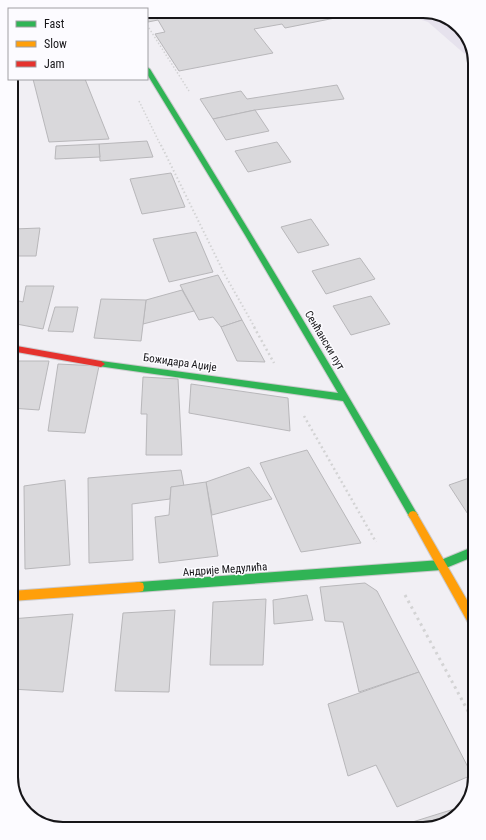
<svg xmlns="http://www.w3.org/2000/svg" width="486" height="840" font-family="'Roboto Condensed',sans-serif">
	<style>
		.built { fill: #e6e2ed }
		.building { fill: #d9d8db; stroke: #b8b7ba }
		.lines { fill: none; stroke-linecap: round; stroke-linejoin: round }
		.fast-casing { stroke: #cbcacd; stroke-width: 2 }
		.slow-casing { stroke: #cbcacd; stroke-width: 2 }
		.jam-casing { stroke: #cbcacd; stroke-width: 2 }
		.path-far3 { stroke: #d3d3d4; stroke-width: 1.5; stroke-dasharray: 1.5 2; stroke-linecap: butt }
		.path-far2 { stroke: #d3d3d4; stroke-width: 2; stroke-dasharray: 1.5 2.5; stroke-linecap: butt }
		.path-far1 { stroke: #d3d3d4; stroke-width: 2.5; stroke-dasharray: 2 3; stroke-linecap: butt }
		.path { stroke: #d3d3d4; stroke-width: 3; stroke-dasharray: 2.5 4; stroke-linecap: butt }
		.fast { fill: #30b455; fill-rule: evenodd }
		.slow { fill: #ff9f0a; fill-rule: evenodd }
		.jam { fill: #e5322d; fill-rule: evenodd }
		.labels { text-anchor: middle; stroke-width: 3; stroke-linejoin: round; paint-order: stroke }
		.street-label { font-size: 11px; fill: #161518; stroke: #fcfbff }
		.rim { fill: none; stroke: #161518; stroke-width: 2 }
	</style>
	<rect width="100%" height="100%" fill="#f1eff4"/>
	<polygon class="built" points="398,11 427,11 452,20 470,40 475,63 428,22 400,13"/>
	<g class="building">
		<polygon points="147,11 239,11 243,16 269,11 370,11 285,28 282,24 254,29 273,53 179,71 155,34 165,32 158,20 148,22"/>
		<polygon points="33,79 85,79 109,139 49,142"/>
		<polygon points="337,85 344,99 255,110 213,119 200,99 241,91 247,99"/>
		<polygon points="255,110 269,131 226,140 213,119"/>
		<polygon points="147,141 153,157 100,161 99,144"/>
		<polygon points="277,142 291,162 248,172 235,151"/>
		<polygon points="99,144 100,157 55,159 56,146"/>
		<polygon points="171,173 185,207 142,214 130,179"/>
		<polygon points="311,219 329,245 298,253 281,227"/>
		<polygon points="40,228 36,256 11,256 14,229"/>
		<polygon points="196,232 213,272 169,282 153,239"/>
		<polygon points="360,258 375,279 326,294 312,271"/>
		<polygon points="218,275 242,320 221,327 213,317 199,320 180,285"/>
		<polygon points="26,286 54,286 43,329 11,323 11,299 23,302"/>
		<polygon points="182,290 194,311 143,324 146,300"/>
		<polygon points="371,296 390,324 351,335 333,306"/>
		<polygon points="101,299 146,300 141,341 94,338"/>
		<polygon points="55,307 78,307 73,332 48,331"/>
		<polygon points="242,320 265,362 237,361 221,327"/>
		<polygon points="11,361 49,361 39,410 11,408"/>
		<polygon points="58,364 99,366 85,433 48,431"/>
		<polygon points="143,377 178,379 182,455 146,455 147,414 141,414"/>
		<polygon points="191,384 288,398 290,431 189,413"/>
		<polygon points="307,450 361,543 301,552 260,463"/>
		<polygon points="249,467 272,499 212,515 206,482"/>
		<polygon points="181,470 184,486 171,487 170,499 132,504 133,560 89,563 88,478"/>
		<polygon points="475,476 475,525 449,485"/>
		<polygon points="65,480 70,565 25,569 24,486"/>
		<polygon points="206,482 218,556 159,563 155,517 169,515 171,487"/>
		<polygon points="365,583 377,591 419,672 359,692 343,622 325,621 320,587"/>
		<polygon points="307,595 313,620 274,624 273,600"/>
		<polygon points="266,599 263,665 210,665 213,602"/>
		<polygon points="175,610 169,692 115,691 123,613"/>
		<polygon points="73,614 63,692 11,689 11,619"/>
		<polygon points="419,672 472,775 397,807 376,765 348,776 328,704"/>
		<polygon points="467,805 446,824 406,824"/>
	</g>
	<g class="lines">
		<g class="fast-casing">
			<g id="fast">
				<path d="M 147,67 L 150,69 C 241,216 330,363 416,512 L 418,515 L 416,518 L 413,519 L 410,518 L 343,401 L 98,366 L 97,364 L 98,362 L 101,361 L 338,393 L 245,235 L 147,74 Z"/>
				<polygon points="475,546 475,556 441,570 139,592 135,591 134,587 135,583 139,582 441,560"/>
			</g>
		</g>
		<g class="slow-casing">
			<g id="slow">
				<polygon points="413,511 416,512 475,614 475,629 471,628 410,518 408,515 410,512"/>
				<polygon points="139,582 143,583 144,587 143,591 139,592 11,601 11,591"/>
			</g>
		</g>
		<g class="jam-casing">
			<polygon id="jam" points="11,345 101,361 105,364 101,367 11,351"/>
		</g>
		<g class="path-far3">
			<polyline points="147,25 189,91"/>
			<polyline points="139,101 161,146"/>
		</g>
		<polyline class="path-far2" points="161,145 225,275 255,328"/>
		<g class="path-far1">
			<polyline points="254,327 274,363"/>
			<polyline points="304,416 376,542"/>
		</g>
		<polyline class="path" points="405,595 475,724"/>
		<use href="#fast" class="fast"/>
		<use href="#slow" class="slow"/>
		<use href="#jam" class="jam"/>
	</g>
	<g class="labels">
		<g class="street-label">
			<text transform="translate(325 340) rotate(59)" y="4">Сенћански пут</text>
			<text transform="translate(180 362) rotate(8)" y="4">Божидара Аџије</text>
			<text transform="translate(225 569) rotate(-4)" y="4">Андрије Медулића</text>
		</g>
	</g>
	<path d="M0 0H486V840H0ZM63 18H423A45 45 0 0 1 468 63V777A45 45 0 0 1 423 822H63A45 45 0 0 1 18 777V63A45 45 0 0 1 63 18Z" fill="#fcfbff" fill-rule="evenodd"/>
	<path class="rim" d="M63 18H423A45 45 0 0 1 468 63V777A45 45 0 0 1 423 822H63A45 45 0 0 1 18 777V63A45 45 0 0 1 63 18Z"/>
	<rect x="8" y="8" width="140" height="72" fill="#fcfbff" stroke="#a09fa3"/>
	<rect x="16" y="21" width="20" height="6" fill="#30b455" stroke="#a09fa3"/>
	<text x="44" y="28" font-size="12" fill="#161518">Fast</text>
	<rect x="16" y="41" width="20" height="6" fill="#ff9f0a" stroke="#a09fa3"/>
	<text x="44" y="48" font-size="12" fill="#161518">Slow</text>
	<rect x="16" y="61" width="20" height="6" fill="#e5322d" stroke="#a09fa3"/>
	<text x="44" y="68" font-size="12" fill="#161518">Jam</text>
</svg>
